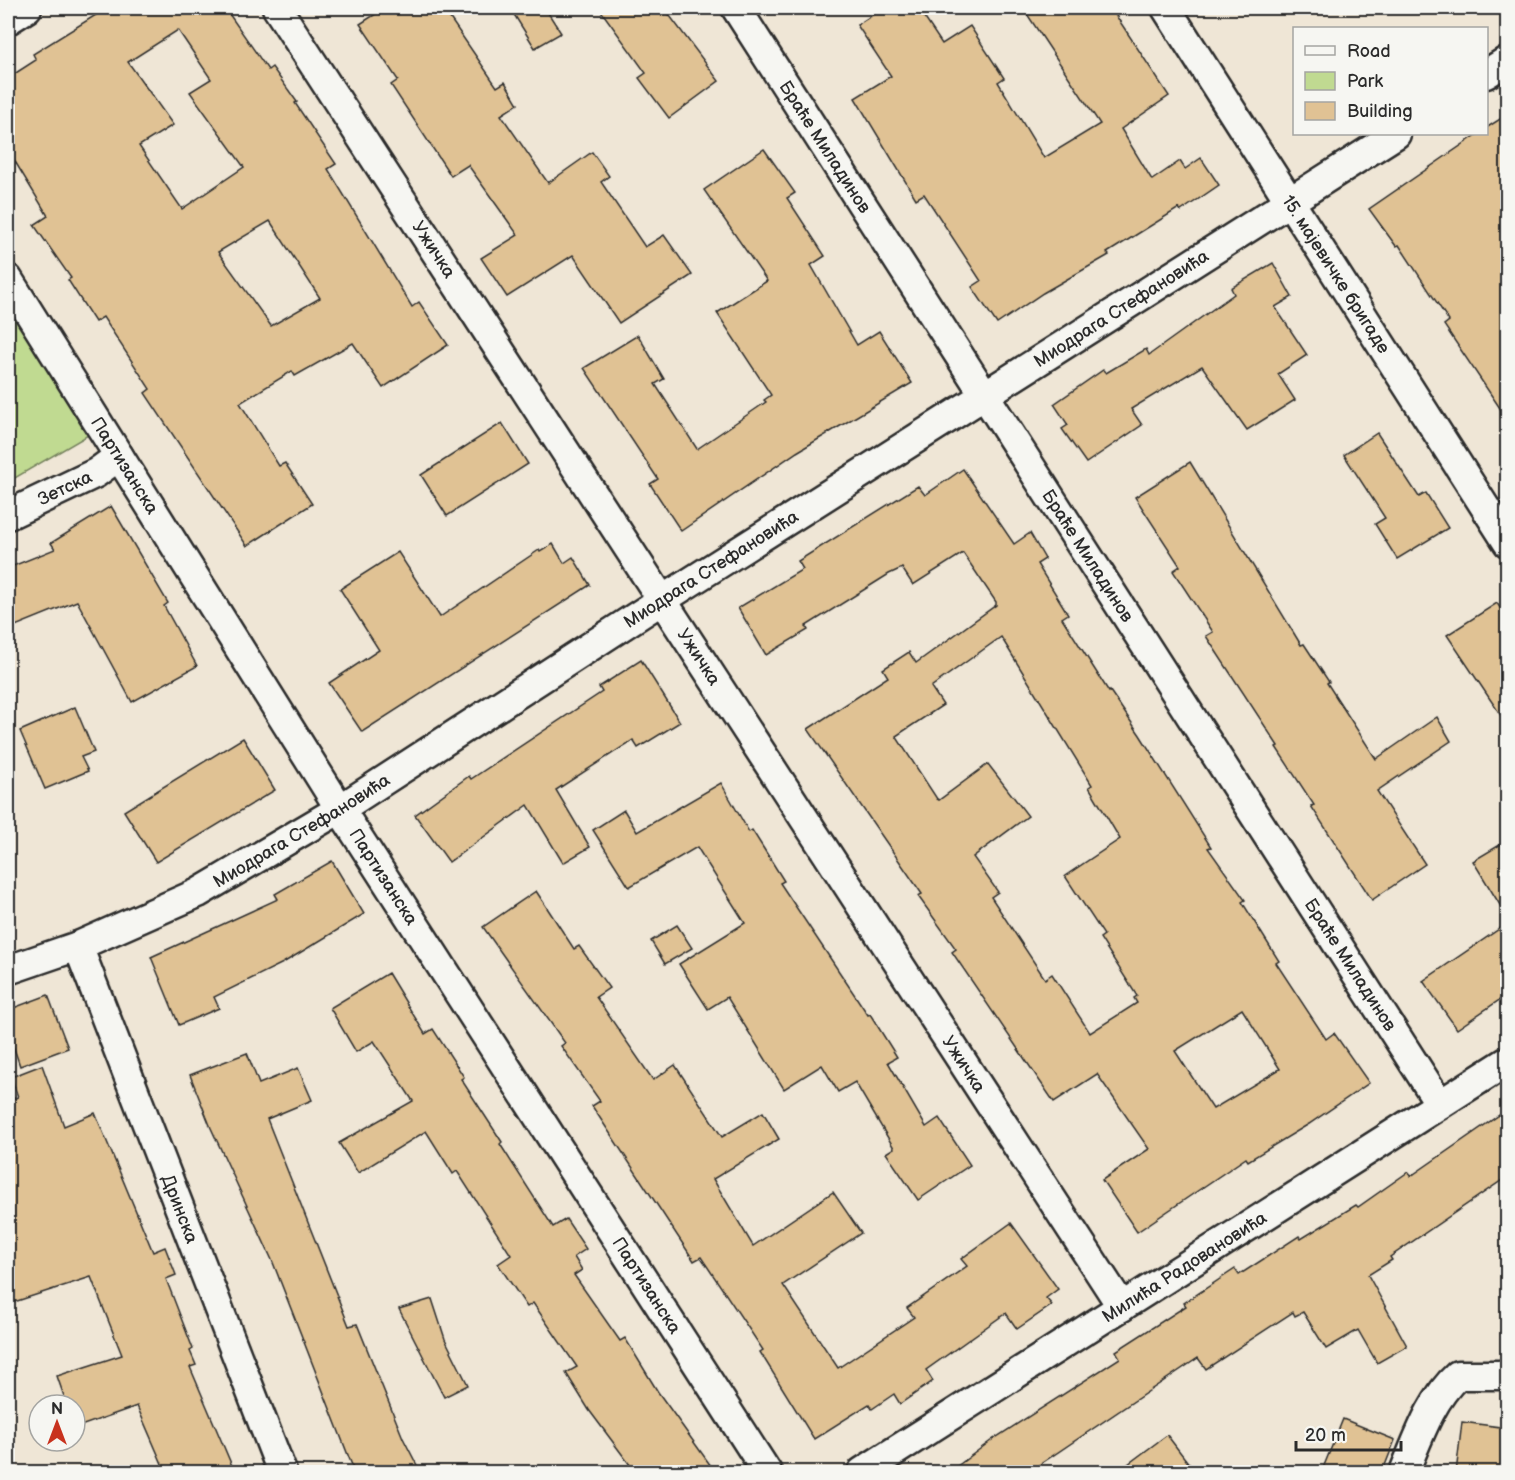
<svg xmlns="http://www.w3.org/2000/svg" width="1515" height="1480" font-family="'Balsamiq Sans',sans-serif">
	<style>
		.green { fill: #c0da91; stroke: #76825e; stroke-width: 1.5 }
		.building { fill: #e0c294; stroke: #2b2b2b; stroke-width: 1.5; fill-rule: evenodd }
		.lines { fill: none; stroke-linecap: round; stroke-linejoin: round }
		.minor-casing { stroke: #2b2b2b; stroke-width: 33 }
		.minor { stroke: #f6f6f2; stroke-width: 28 }
		.labels { text-anchor: middle; stroke-width: 6; stroke-linejoin: round; paint-order: stroke }
		.street-label { font-size: 18px; fill: #2b2b2b; stroke: #f6f6f2 }
	</style>
	<rect width="100%" height="100%" fill="#efe6d6"/>
	<filter id="ink" filterUnits="userSpaceOnUse"><feTurbulence type="fractalNoise" baseFrequency=".0167" numOctaves="2"/><feDisplacementMap in="SourceGraphic" scale="12" xChannelSelector="R" yChannelSelector="G"/><feConvolveMatrix kernelMatrix="1 2 1 2 8 2 1 2 1" color-interpolation-filters="sRGB"/></filter>
	<g filter="url(#ink)">
		<polygon class="green" points="8,305 90,434 8,482"/>
		<g class="building">
			<path d="M 107,8 L 225,8 L 268,70 L 272,67 L 297,102 L 295,103 L 336,164 L 328,169 L 412,307 L 419,302 L 448,345 L 383,388 L 353,343 L 295,376 L 292,371 L 240,403 L 279,466 L 285,463 L 312,504 L 247,546 L 145,393 L 150,389 L 103,317 L 95,322 L 68,280 L 71,278 L 34,225 L 48,216 L 8,150 L 8,78 L 36,60 L 33,54 ZM 178,30 L 211,79 L 190,92 L 244,167 L 182,209 L 139,146 L 173,125 L 128,62 ZM 270,221 L 320,298 L 271,326 L 218,252 Z"/>
			<polygon points="385,8 443,8 497,87 505,82 518,104 501,115 548,183 592,152 609,176 601,182 645,247 664,235 692,275 619,323 573,255 507,297 481,258 518,235 468,165 451,176 391,85 398,80 360,24"/>
			<polygon points="510,8 545,8 561,33 535,48"/>
			<polygon points="599,8 664,8 719,81 669,118 639,78 646,73"/>
			<polygon points="883,8 918,8 942,44 970,26 1004,78 998,82 1044,158 1100,124 1023,8 1111,8 1169,96 1121,129 1152,180 1180,161 1185,169 1201,158 1219,185 1181,211 1179,208 1107,253 1109,255 1043,293 997,324 972,287 981,281 924,194 916,199 855,98 891,76 857,25"/>
			<polygon points="1508,114 1508,420 1444,325 1449,321 1399,245 1396,246 1369,209 1478,134 1486,134 1486,128"/>
			<polygon points="764,149 795,193 787,198 825,256 811,265 857,345 879,331 912,383 797,452 681,531 650,484 658,479 584,368 638,335 664,379 655,384 697,449 766,402 764,400 771,395 717,313 767,281 704,190"/>
			<polygon points="1273,263 1292,297 1275,307 1307,355 1278,374 1295,400 1247,430 1202,366 1131,409 1142,425 1086,463 1062,429 1068,425 1054,404 1103,370 1106,373 1146,349 1149,355 1234,294 1231,288"/>
			<polygon points="502,423 528,464 447,516 421,475"/>
			<polygon points="1377,433 1419,497 1426,493 1448,528 1397,559 1375,524 1385,518 1344,455"/>
			<polygon points="1190,462 1301,645 1304,644 1329,682 1327,683 1376,759 1437,717 1451,741 1377,791 1425,864 1372,900 1311,806 1314,805 1276,747 1278,746 1206,636 1213,632 1173,571 1180,566 1135,497"/>
			<path d="M 963,469 L 1014,544 L 1030,533 L 1045,559 L 1037,564 L 1068,614 L 1062,618 L 1109,692 L 1110,691 L 1140,735 L 1211,847 L 1208,848 L 1245,900 L 1242,902 L 1279,961 L 1276,963 L 1326,1039 L 1334,1033 L 1369,1083 L 1309,1124 L 1248,1161 L 1246,1158 L 1137,1232 L 1102,1180 L 1149,1149 L 1097,1074 L 1054,1102 L 952,952 L 956,949 L 918,896 L 922,894 L 808,729 L 888,677 L 883,669 L 909,652 L 916,663 L 996,605 L 996,602 L 963,553 L 913,585 L 902,568 L 889,574 L 806,626 L 808,630 L 766,655 L 738,608 L 803,569 L 798,561 L 918,486 L 925,495 ZM 1001,637 L 1092,785 L 1089,787 L 1120,839 L 1065,876 L 1104,935 L 1100,938 L 1137,996 L 1134,998 L 1137,1003 L 1090,1033 L 1052,974 L 1045,979 L 991,897 L 998,892 L 973,857 L 1028,816 L 988,764 L 939,800 L 937,799 L 896,736 L 943,705 L 931,687 ZM 1242,1009 L 1280,1069 L 1213,1109 L 1175,1051 Z"/>
			<polygon points="111,506 168,603 164,606 197,666 132,702 77,601 8,629 8,568 55,549 51,543"/>
			<polygon points="553,544 564,563 573,557 590,585 362,732 329,683 379,650 340,589 398,552 440,617 539,550 540,552"/>
			<polygon points="1497,603 1508,620 1508,726 1447,635"/>
			<polygon points="641,660 680,722 638,748 633,740 556,790 590,847 563,863 528,805 449,862 415,815 469,776 471,779 602,692 599,687"/>
			<polygon points="75,707 94,752 81,757 88,771 45,789 20,731"/>
			<polygon points="243,738 275,790 156,862 124,811"/>
			<polygon points="721,783 749,832 752,830 784,881 780,883 868,1015 870,1014 897,1057 888,1062 926,1127 939,1118 970,1165 918,1200 886,1153 894,1148 855,1082 838,1092 822,1065 784,1089 727,997 708,1009 679,964 745,923 697,847 629,887 593,830 624,810 637,832"/>
			<polygon points="1508,840 1508,918 1473,861"/>
			<polygon points="332,861 364,914 283,963 214,997 219,1008 179,1025 151,957 278,899 275,894"/>
			<polygon points="536,891 574,949 579,946 609,988 596,997 653,1080 675,1065 722,1137 763,1112 779,1139 713,1179 753,1246 833,1192 861,1233 783,1285 838,1368 914,1317 907,1308 967,1266 961,1259 1011,1223 1058,1289 1046,1298 1052,1305 1017,1329 1006,1313 926,1370 933,1381 900,1404 894,1394 872,1409 869,1404 814,1439 760,1352 763,1350 701,1257 694,1261 592,1106 600,1101 561,1046 565,1043 483,927"/>
			<polygon points="1508,923 1508,994 1457,1029 1423,981"/>
			<polygon points="677,925 692,948 665,964 651,941"/>
			<polygon points="388,973 425,1034 433,1029 464,1077 461,1079 502,1142 500,1144 553,1227 566,1219 586,1249 574,1257 582,1270 574,1275 620,1341 625,1338 658,1392 716,1473 636,1473 589,1410 566,1373 577,1367 533,1303 527,1307 498,1264 511,1255 457,1171 453,1174 426,1131 358,1173 339,1143 413,1101 374,1041 356,1052 330,1008"/>
			<polygon points="48,995 68,1048 20,1066 8,1031 8,1010"/>
			<polygon points="247,1053 259,1084 298,1068 312,1100 267,1119 349,1326 357,1324 403,1438 421,1473 355,1473 272,1260 211,1128 190,1075"/>
			<polygon points="42,1065 64,1126 95,1113 153,1252 165,1247 176,1275 166,1279 193,1349 190,1351 196,1365 190,1367 235,1473 166,1473 137,1406 75,1428 75,1405 67,1405 57,1376 122,1355 91,1277 8,1304 8,1100 18,1097 11,1077"/>
			<polygon points="1508,1109 1508,1176 1390,1257 1392,1260 1368,1275 1407,1346 1377,1363 1358,1330 1326,1349 1303,1312 1295,1316 1293,1312 1206,1369 1198,1358 1027,1473 948,1473 992,1440 1120,1358 1116,1351 1186,1306 1184,1303 1235,1269 1239,1275 1299,1236 1301,1239 1356,1205 1358,1207 1408,1172 1411,1176"/>
			<polygon points="432,1299 445,1339 468,1385 444,1397 399,1309"/>
			<polygon points="1343,1419 1395,1440 1382,1473 1321,1473"/>
			<polygon points="1462,1422 1508,1428 1508,1473 1456,1473"/>
			<polygon points="1167,1435 1196,1473 1116,1473"/>
		</g>
		<g class="lines">
			<g class="minor-casing">
				<g id="minor">
					<path id="s1" d="M 277,8 L 1122,1307"/>
					<path id="s2" d="M 736,8 L 1440,1104"/>
					<path id="s3" d="M 1166,8 L 1508,543"/>
					<polyline points="8,20 27,8"/>
					<polyline points="1486,74 1508,60"/>
					<path id="s4" d="M 8,279 L 340,809 L 767,1472"/>
					<path id="s5" d="M 8,515 L 96,473 L 119,456"/>
					<path id="s6" d="M 78,946 L 282,1472"/>
					<path id="s7" d="M 8,970 L 78,946 L 198,893 L 340,809 L 662,600 L 1396,134"/>
					<path id="s8" d="M 862,1472 L 1508,1061"/>
					<path d="M 1404,1472 C 1418,1439 1431,1399 1458,1375 L 1508,1375"/>
				</g>
			</g>
			<use href="#minor" class="minor"/>
		</g>
	</g>
	<g class="labels">
		<g class="street-label">
			<text dy="6" stroke="none"><textPath href="#s2" startOffset="165">Браће Миладинов</textPath></text>
			<text dy="6" stroke="none"><textPath href="#s1" startOffset="288">Ужичка</textPath></text>
			<text dy="6" stroke="none"><textPath href="#s3" startOffset="316">15. мајевичке бригаде</textPath></text>
			<text dy="6" stroke="none"><textPath href="#s7" startOffset="1298">Миодрага Стефановића</textPath></text>
			<text dy="6" stroke="none"><textPath href="#s4" startOffset="220">Партизанска</textPath></text>
			<text dy="6" stroke="none"><textPath href="#s5" startOffset="63">Зетска</textPath></text>
			<text dy="6" stroke="none"><textPath href="#s2" startOffset="651">Браће Миладинов</textPath></text>
			<text dy="6" stroke="none"><textPath href="#s7" startOffset="812">Миодрага Стефановића</textPath></text>
			<text dy="6" stroke="none"><textPath href="#s1" startOffset="774">Ужичка</textPath></text>
			<text dy="6" stroke="none"><textPath href="#s7" startOffset="326">Миодрага Стефановића</textPath></text>
			<text dy="6" stroke="none"><textPath href="#s4" startOffset="706">Партизанска</textPath></text>
			<text dy="6" stroke="none"><textPath href="#s2" startOffset="1137">Браће Миладинов</textPath></text>
			<text dy="6" stroke="none"><textPath href="#s1" startOffset="1260">Ужичка</textPath></text>
			<text dy="6" stroke="none"><textPath href="#s6" startOffset="282">Дринска</textPath></text>
			<text dy="6" stroke="none"><textPath href="#s8" startOffset="382">Милића Радовановића</textPath></text>
			<text dy="6" stroke="none"><textPath href="#s4" startOffset="1192">Партизанска</textPath></text>
		</g>
	</g>
	<rect width="1515" height="1480" fill="none" stroke="#f6f6f2" stroke-width="30"/>
	<rect x="15" y="15" width="1485" height="1450" fill="none" stroke="#2b2b2b" stroke-width="2" filter="url(#ink)"/>
	<rect x="1293" y="27" width="195" height="108" fill="#f6f6f2" stroke="#a5a5a2" stroke-width="1.5"/>
	<rect x="1305" y="46" width="30" height="9" fill="#f6f6f2" stroke="#a5a5a2" stroke-width="1.5"/>
	<text x="1347" y="57" font-size="18" fill="#2b2b2b">Road</text>
	<rect x="1305" y="72" width="30" height="18" fill="#c0da91" stroke="#a5a5a2" stroke-width="1.5"/>
	<text x="1347" y="87" font-size="18" fill="#2b2b2b">Park</text>
	<rect x="1305" y="102" width="30" height="18" fill="#e0c294" stroke="#a5a5a2" stroke-width="1.5"/>
	<text x="1347" y="117" font-size="18" fill="#2b2b2b">Building</text>
	<g transform="translate(57 1423)"><circle r="28" fill="#f6f6f2" stroke="#a5a5a2" stroke-width="1.5"/>
	<path d="M0-4.5L10 22L0 15L-10 22Z" fill="#c8321e"/>
	<text y="-9" font-size="16" font-weight="bold" text-anchor="middle" fill="#2b2b2b">N</text>
	</g>
	<path d="M1296 1441v9h105v-9" fill="none" stroke="#2b2b2b" stroke-width="3"/>
	<text x="1305" y="1441" font-size="18" fill="#2b2b2b" stroke="#f6f6f2" stroke-width="4.5" paint-order="stroke">20 m</text>
</svg>
